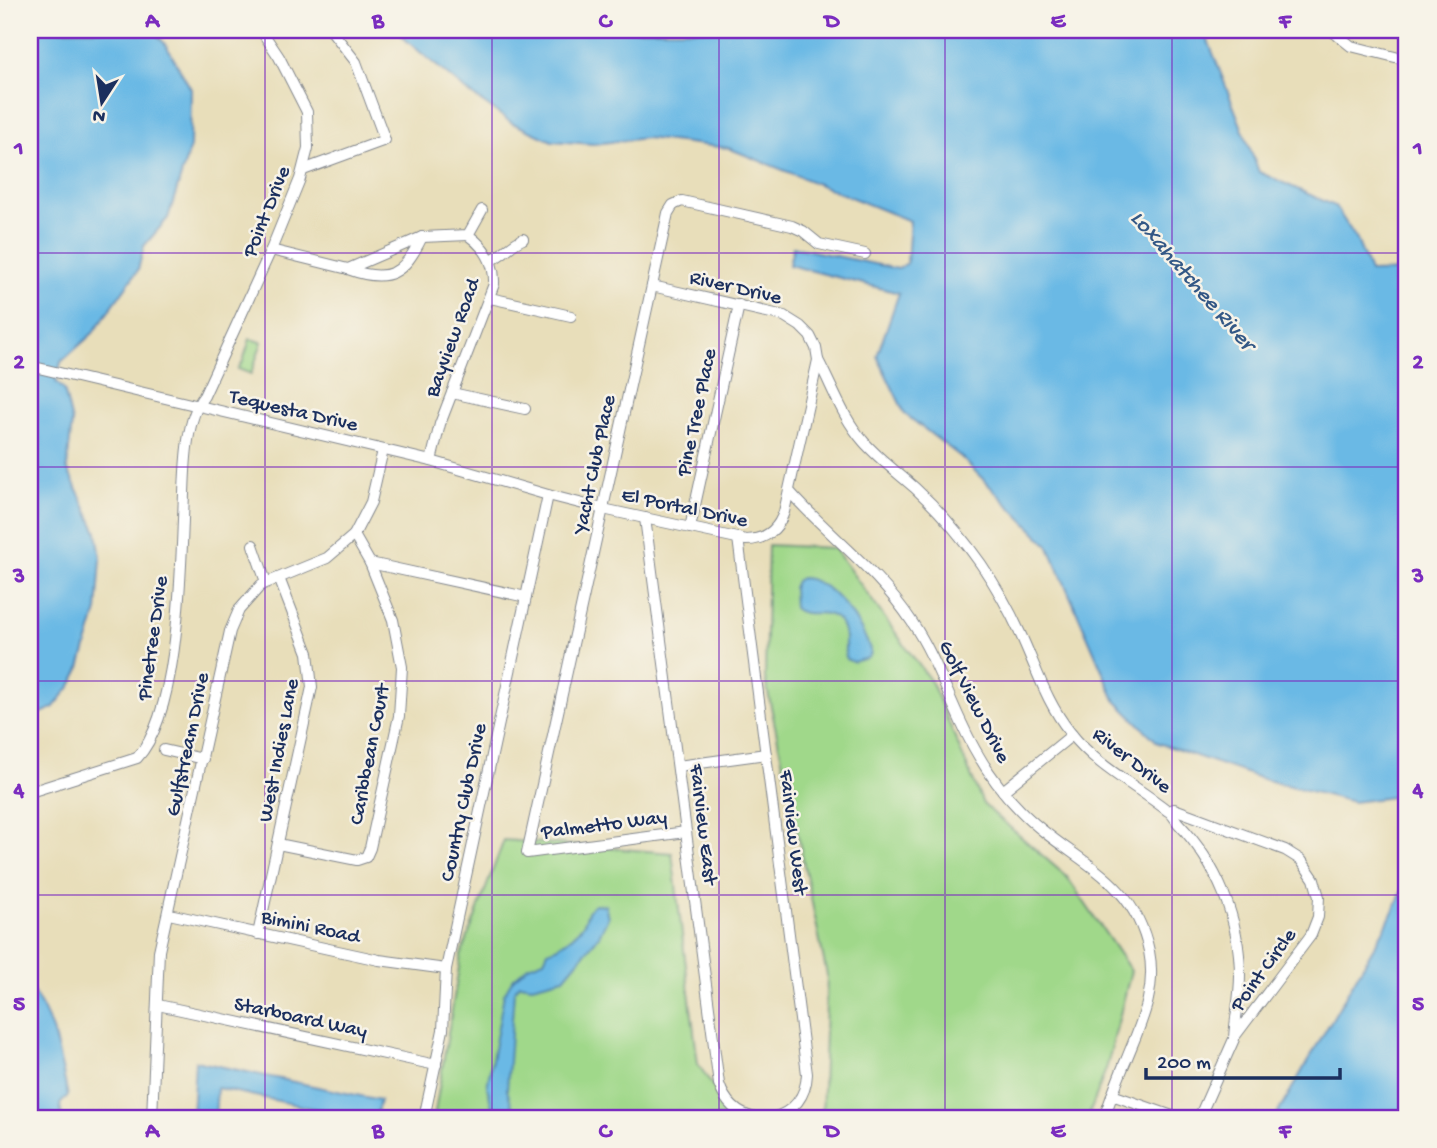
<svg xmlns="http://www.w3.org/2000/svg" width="1437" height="1148" font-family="'Gochi Hand',sans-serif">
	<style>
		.green { fill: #a0d88a; stroke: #5e8474; stroke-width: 2 }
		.water { fill: #6bb9e5; stroke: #4374a2; stroke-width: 2 }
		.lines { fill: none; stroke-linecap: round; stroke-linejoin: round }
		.minor-casing { stroke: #82868c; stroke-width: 12 }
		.minor { stroke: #fff; stroke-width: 10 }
		.grid { fill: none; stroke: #7b2cbf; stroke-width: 2; stroke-opacity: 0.55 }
		.labels { text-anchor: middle; stroke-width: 5; stroke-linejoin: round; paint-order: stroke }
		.street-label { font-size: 21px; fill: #1b2f5e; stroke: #f7f3e8 }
		.water-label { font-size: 23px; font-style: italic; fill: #335886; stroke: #f7f3e8 }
		.neatline { fill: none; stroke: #7b2cbf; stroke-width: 2.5 }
		.grid-label { font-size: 23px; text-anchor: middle; font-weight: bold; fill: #7b2cbf }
	</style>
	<rect width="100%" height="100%" fill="#f7f3e8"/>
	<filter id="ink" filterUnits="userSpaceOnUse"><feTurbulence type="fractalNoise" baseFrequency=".0143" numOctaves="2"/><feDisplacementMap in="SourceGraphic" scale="14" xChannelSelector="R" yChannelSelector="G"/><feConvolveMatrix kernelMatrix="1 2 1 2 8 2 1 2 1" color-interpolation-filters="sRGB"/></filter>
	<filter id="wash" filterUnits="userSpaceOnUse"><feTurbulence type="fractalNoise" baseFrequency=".00686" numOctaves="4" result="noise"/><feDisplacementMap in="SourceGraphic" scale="28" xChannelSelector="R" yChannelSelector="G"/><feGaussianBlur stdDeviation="1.57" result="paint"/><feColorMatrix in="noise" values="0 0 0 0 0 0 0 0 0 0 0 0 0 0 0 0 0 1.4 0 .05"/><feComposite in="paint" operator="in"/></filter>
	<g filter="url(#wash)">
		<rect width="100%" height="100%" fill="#e8deba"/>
		<g class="green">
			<polygon points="250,339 262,342 251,374 238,369 243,361"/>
			<polygon points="768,545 834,548 932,683 983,804 1067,877 1131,971 1107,1066 1088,1118 822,1118 827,975 765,678"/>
			<polygon points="504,840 672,853 698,1064 734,1118 434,1118 461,955"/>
		</g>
		<g class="water">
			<polygon points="30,30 153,30 166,45 191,89 190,147 168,218 144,246 138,270 93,333 61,362 56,382 64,389 72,422 67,468 97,532 101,559 97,611 79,671 71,686 53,708 30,718"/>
			<polygon points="397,30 1204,30 1259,172 1335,206 1357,240 1370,272 1407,271 1407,795 1353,802 1263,779 1158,743 1115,700 1048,545 961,457 905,414 877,356 899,293 789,265 793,247 898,269 907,263 910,221 728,148 646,138 593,144 552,141 512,123 468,92 407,41"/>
			<path d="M 801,578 C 832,579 864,626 871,653 L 868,658 L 853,662 L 846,659 C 843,647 848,635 841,624 C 829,605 807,620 794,608 L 793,588 L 796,581 Z"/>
			<polygon points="1407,881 1407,1118 1275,1118 1386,926"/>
			<path d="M 595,904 L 605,905 L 608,917 L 599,936 L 564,978 L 532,986 L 520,984 L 514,991 L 507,1090 L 516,1118 L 495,1118 L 487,1087 L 504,994 L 513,979 L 528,966 L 544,960 L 548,951 C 559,947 578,934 584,923 C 588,915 586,910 595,904 Z"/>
			<path d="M 30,988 C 54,1018 60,1060 68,1096 L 60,1104 L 62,1118 L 30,1118 Z"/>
			<polygon points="195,1061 380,1100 376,1118 358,1118 217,1088 215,1118 192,1118"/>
		</g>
	</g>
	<g filter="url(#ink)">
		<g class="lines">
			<g class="minor-casing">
				<g id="minor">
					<polyline points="1331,30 1351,46 1407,60"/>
					<polyline points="303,170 385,140 356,62 331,30"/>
					<polyline points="271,250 348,269 422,237 468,235 482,210"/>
					<path d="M 490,260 C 503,256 510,244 523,239"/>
					<path d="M 348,269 C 389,284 404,274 422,237"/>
					<polyline points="490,298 571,316"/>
					<path d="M 818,360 C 833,388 842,417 864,442 C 879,459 898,473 915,488 C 940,511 962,537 981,564 C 996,586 1009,609 1020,633 C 1036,667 1046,702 1070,732 C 1097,767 1134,784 1168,811 C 1172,813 1175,819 1178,823 C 1217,864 1240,919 1240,976 C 1240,997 1235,1018 1234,1039 L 1199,1118"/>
					<path d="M 30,366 L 431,461 L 548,495 L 603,509 L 746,540 C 765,540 778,530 784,512 L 818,360 L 816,348 L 810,336 L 800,326 L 784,316 L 652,286"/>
					<polyline points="452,393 525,409"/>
					<path d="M 431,461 L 440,424 L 494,284 C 495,263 485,247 468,235"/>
					<path d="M 789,491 C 829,536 878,570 912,622 C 933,653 945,688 961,722 C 976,755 995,785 1020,810 C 1069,861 1133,874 1149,951 C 1157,991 1141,1023 1127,1058 C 1118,1078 1111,1098 1104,1118"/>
					<path d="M 645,518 L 719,1084 C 725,1102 736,1114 755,1118"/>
					<polyline points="690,528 739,305"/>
					<path d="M 738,538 L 807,1074 C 806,1096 794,1112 772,1118"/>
					<polyline points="253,545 266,582"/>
					<polyline points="370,563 526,597"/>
					<polyline points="164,750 203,759"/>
					<polyline points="678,766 766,754"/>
					<polyline points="1003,791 1072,735"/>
					<path d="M 30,792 L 137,758 C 181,712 181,558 184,494 C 185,466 186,418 204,396 L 271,250 L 300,179 L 308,148 L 307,112 L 279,57 L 261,30"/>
					<polyline points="1169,811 1174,809 1285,850 1301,860 1314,879 1319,897 1318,917 1311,935 1235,1036"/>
					<polyline points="686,832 527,853 668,213 673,205 682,201 792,226 803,231 819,244 865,254"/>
					<polyline points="278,844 357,860 366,857 370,848 399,716 402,667 393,620 370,563 354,535"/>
					<polyline points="169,914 379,960 446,969"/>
					<polyline points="258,934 312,687 308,653 279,578"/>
					<polyline points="158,1005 436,1065"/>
					<polyline points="1112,1095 1178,1118"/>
					<polyline points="152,1118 159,951 230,631 239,610 261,585 327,558 354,535 371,502 383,450"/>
					<polyline points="424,1118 443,1030 446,969 548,495"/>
				</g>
			</g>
			<use href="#minor" class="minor"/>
		</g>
	</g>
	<path class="grid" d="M 265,30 L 265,1118M 492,30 L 492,1118M 719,30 L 719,1118M 945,30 L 945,1118M 1172,30 L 1172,1118M 30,253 L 1407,253M 30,467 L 1407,467M 30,681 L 1407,681M 30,895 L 1407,895"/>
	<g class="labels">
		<g class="street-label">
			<text transform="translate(265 211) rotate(-68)" y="7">Point Drive</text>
			<text transform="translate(736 286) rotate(13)" y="7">River Drive</text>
			<text transform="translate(451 337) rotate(-70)" y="7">Bayview Road</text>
			<text transform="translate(294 409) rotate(13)" y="7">Tequesta Drive</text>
			<text transform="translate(695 412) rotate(-78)" y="7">Pine Tree Place</text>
			<text transform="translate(593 464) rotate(-78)" y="7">Yacht Club Place</text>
			<text transform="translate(685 506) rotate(12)" y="7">El Portal Drive</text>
			<text transform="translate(151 638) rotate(-82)" y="7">Pinetree Drive</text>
			<text transform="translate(976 701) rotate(63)" y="7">Golf View Drive</text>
			<text transform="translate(186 744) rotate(-78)" y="7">Gulfstream Drive</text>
			<text transform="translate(277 750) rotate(-79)" y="7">West Indies Lane</text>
			<text transform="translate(368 754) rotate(-79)" y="7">Caribbean Court</text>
			<text transform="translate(1133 759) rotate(38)" y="7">River Drive</text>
			<text transform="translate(462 802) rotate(-78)" y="7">Country Club Drive</text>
			<text transform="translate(604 823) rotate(-7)" y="7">Palmetto Way</text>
			<text transform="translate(705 824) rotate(83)" y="7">Fairview East</text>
			<text transform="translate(795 832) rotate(83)" y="7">Fairview West</text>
			<text transform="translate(311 925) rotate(12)" y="7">Bimini Road</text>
			<text transform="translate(1262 969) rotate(-54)" y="7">Point Circle</text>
			<text transform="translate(301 1016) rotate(12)" y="7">Starboard Way</text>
		</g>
		<g class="water-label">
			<text transform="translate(1194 279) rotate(49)" y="8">Loxahatchee River</text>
		</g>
	</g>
	<rect width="1437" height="1148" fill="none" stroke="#f7f3e8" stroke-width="77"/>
	<g transform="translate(102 102) rotate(192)" stroke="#f7f3e8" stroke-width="5" paint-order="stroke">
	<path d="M0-5L12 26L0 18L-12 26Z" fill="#1b2f5e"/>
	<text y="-10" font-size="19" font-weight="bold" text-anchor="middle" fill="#1b2f5e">N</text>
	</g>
	<path d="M1146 1068v10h194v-10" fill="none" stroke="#1b2f5e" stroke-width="3.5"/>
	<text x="1157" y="1068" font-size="21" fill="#1b2f5e" stroke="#f7f3e8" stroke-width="5" paint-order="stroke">200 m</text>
	<rect x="38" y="38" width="1360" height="1072" class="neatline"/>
	<g class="grid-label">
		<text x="152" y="27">A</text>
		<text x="378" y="27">B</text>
		<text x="605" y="27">C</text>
		<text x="832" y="27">D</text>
		<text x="1058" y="27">E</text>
		<text x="1285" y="27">F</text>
		<text x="19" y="154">1</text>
		<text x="1418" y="154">1</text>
		<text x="19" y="368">2</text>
		<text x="1418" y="368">2</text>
		<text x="19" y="582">3</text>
		<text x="1418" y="582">3</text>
		<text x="19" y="796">4</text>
		<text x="1418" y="796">4</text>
		<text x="19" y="1010">5</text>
		<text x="1418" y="1010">5</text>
		<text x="152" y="1137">A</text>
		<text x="378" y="1137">B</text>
		<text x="605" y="1137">C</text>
		<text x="832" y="1137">D</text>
		<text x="1058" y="1137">E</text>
		<text x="1285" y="1137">F</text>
	</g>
</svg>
